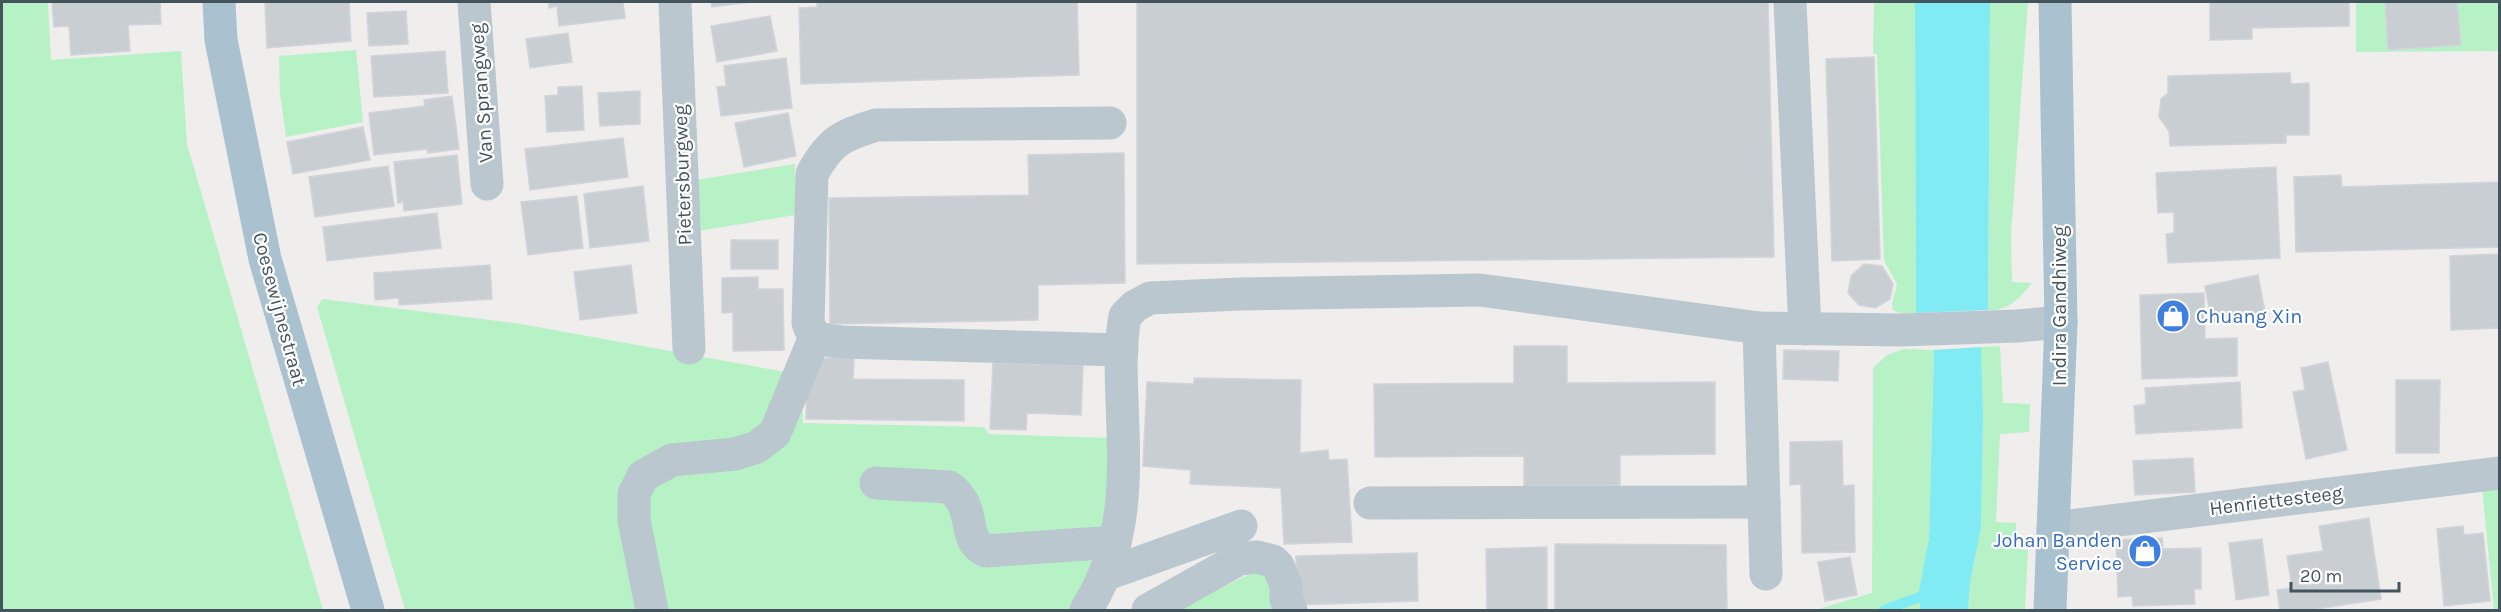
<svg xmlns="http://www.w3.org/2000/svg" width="2501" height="612" font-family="Karla,sans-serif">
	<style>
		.green { fill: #b7f2c6 }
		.water { fill: #80ebf3 }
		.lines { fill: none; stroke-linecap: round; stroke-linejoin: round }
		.stream { stroke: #80ebf3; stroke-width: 10 }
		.building { fill: #c9ced3; stroke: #d1d4da; stroke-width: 1.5 }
		.minor { stroke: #bac7ce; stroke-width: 33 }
		.major { stroke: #aac2cf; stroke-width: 33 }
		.labels { text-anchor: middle; stroke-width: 4.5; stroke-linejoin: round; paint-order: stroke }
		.street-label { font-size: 20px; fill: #44545c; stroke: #fff }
		.shop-label { font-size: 20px; fill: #366cbe; stroke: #fff; text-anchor: start }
	</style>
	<rect width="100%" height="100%" fill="#f0eded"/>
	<g class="green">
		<polygon points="2,2 48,2 51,60 181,51 187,144 323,610 2,610"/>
		<polygon points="1874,2 1915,2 1916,313 1899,313 1893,310 1892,304 1897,284 1884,261 1877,54 1873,54"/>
		<path d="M 1990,2 L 2028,2 L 2011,235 L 2012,282 L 2032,283 C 2020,298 2009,311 1988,310 Z"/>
		<polygon points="2356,2 2499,2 2499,51 2356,52"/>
		<polygon points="356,50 363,122 286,137 280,94 279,56"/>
		<polygon points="795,164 795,215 699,231 696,180"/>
		<polygon points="322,299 521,324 802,375 803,423 984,427 989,434 1110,438 1112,491 1098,560 1070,610 405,610 317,307"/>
		<polygon points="2000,346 2003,403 2030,404 2029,432 2000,434 1996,522 2016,523 2017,549 2028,550 2025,610 1968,610 1970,583 1981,528 1983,416 1981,347"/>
		<polygon points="1904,349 1934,350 1929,538 1919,590 1920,610 1815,610 1872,593 1873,368 1887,355"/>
		<polygon points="2499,484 2499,610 2494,610 2482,487"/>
		<polygon points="1266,566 1279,610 1176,610"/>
	</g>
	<g class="water">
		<polygon points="1915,2 1990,2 1988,310 1916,313"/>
		<polygon points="1981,347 1983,416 1981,528 1970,583 1968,610 1920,610 1919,590 1929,538 1934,350"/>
	</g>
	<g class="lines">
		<polyline class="stream" points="1884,610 1931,593"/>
	</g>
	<g class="building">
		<polygon points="52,2 160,2 161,24 128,25 130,51 71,55 69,26 54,27"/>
		<polygon points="265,2 349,2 351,41 267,48"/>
		<polygon points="549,2 623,2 625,18 559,26 557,6 549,8"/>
		<polygon points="711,2 751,2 712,7"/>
		<polygon points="817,2 1077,2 1079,75 801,84 799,8 817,7"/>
		<polygon points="1137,2 1768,2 1774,257 1137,264"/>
		<polygon points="2210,2 2349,2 2349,26 2252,28 2252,39 2210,40"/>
		<polygon points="2385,2 2457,2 2461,45 2388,50"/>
		<polygon points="406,11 408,44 369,46 367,13"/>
		<polygon points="770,16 777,51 717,62 711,26"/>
		<polygon points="568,33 572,62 530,68 526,39"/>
		<polygon points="445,51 448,93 374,97 371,56"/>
		<polygon points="1874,57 1880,259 1832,261 1826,59"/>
		<polygon points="786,58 792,108 721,116 717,87 726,86 724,66"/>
		<polygon points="2290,73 2291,84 2309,83 2309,135 2286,135 2286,143 2170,146 2169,131 2159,117 2161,99 2168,93 2168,76"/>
		<polygon points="582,86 584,130 547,132 545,96 558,95 558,87"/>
		<polygon points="640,91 640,124 600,126 598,93"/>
		<polygon points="452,96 459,149 428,153 427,149 374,155 369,113 425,106 424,100"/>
		<polygon points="788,113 796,156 744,167 735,123"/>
		<polygon points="363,127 370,160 293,174 287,142"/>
		<polygon points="623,138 628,177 530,190 525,149"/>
		<polygon points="1124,153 1125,283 1038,285 1038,320 830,324 829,198 1029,195 1028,155"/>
		<polygon points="457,155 462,204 404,211 403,202 398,203 394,162"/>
		<polygon points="388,166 394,206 315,217 309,177"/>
		<polygon points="2276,167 2280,258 2168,263 2166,234 2174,233 2174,212 2158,213 2156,173"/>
		<polygon points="2341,175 2342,187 2500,182 2500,247 2296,252 2294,177"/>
		<polygon points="643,186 649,241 590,248 584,194"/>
		<polygon points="577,196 583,248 528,255 521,202"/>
		<polygon points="437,213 441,248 327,261 323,227"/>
		<rect x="731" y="240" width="47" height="29"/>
		<polygon points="2500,254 2500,328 2451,330 2450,256"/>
		<polygon points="1864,264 1882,266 1893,284 1890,299 1875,308 1859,305 1848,293 1851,276"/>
		<polygon points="490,265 492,299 399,305 399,298 375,300 374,273"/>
		<polygon points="631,265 637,313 580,320 574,272"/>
		<polygon points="2258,275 2265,312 2212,323 2205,286"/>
		<polygon points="758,277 758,289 783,289 784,350 733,351 733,312 722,313 722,278"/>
		<polygon points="2204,293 2205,339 2237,338 2237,376 2142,379 2140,295"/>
		<polygon points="1514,346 1567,346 1567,383 1715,382 1715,454 1620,455 1620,485 1524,486 1524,456 1375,457 1374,384 1514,383"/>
		<polygon points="1784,350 1839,351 1838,381 1783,379"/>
		<polygon points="807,358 854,358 853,379 964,380 964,421 806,419"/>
		<polygon points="2328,362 2347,450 2306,459 2293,392 2305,390 2301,368"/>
		<polygon points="993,363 1083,365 1081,415 1027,413 1026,430 990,429"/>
		<polygon points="1194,378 1301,380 1300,453 1328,450 1329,460 1347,459 1352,542 1284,544 1281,488 1190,484 1191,470 1143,466 1147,382 1194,384"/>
		<polygon points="2396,380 2440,380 2439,453 2396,453"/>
		<polygon points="2240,382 2242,428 2136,434 2134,406 2146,404 2145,388"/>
		<polygon points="1842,441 1843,486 1854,485 1855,552 1802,553 1801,484 1790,485 1790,442"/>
		<polygon points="2193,458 2195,492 2135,495 2133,461"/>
		<polygon points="2369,518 2381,599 2310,610 2280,610 2277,590 2292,588 2287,556 2323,551 2319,526"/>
		<polygon points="2463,526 2464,535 2483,533 2490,601 2444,606 2437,529"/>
		<polygon points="2162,538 2163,549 2201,548 2201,589 2194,589 2195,604 2133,606 2132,596 2118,597 2116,540"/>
		<polygon points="2262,539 2269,595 2236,600 2229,543"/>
		<polygon points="1555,544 1726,545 1727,610 1555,610"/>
		<polygon points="1547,547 1547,610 1487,610 1486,549"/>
		<polygon points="1417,553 1418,601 1297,605 1296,556"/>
		<polygon points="1850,557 1857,595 1825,601 1818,562"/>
	</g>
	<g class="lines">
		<g class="minor">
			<polyline points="474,2 487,184"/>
			<polyline points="675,2 689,348"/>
			<polyline points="1790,2 1805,329"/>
			<path d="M 1110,123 L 876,125 C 841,136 830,141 812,174 L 808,323 C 813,340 826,340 841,342 L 1122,350"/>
			<polyline points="1759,328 1766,574"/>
			<path d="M 876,483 L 949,487 C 979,508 960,540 986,551 L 1115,542"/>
			<polyline points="1370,503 1764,502"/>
			<polyline points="2053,528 2500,473"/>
			<polyline points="1107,574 1241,526"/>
			<polyline points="652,610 634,520 634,494 643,476 672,460 735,454 757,447 775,433 815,337"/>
			<path d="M 1086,610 C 1128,544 1125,478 1122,402 C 1121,374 1120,344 1125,316 L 1135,306 L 1150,298 L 1240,294 L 1480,290 L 1759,328 L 1901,330 L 2017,326 L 2061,322"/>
			<polyline points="1148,610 1239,559 1257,557 1273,561 1278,566 1286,585 1286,599 1291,610"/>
		</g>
		<g class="major">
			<polyline points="219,2 221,40 265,259 368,610"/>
			<polyline points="2050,610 2061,322 2055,2"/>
		</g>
	</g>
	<defs>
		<g id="shop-disc" transform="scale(1.725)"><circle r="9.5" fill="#3f7fe0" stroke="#fff"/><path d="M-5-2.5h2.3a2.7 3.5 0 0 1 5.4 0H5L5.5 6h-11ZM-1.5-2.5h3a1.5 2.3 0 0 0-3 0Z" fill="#fff"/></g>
	</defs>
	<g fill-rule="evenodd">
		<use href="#shop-disc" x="2173" y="316"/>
		<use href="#shop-disc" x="2145" y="551"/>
	</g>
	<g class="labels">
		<g class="street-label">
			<text transform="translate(481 93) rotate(-94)" y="7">Van Sprangweg</text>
			<text transform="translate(682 175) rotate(-92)" y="7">Pietersburgweg</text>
			<text transform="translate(2059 306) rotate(-90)" y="7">Indira Gandhiweg</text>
			<text transform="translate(280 309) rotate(75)" y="7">Coesewijnestraat</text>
			<text transform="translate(2276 500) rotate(-7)" y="7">Henriettesteeg</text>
		</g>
		<g class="shop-label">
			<text x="2196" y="323">Chuang Xin</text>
			<text x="2122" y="547" text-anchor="end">Johan Banden<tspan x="2122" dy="23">Service</tspan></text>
		</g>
	</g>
	<rect width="2501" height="612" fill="none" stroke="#44545c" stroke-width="6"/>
	<path d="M2291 582v9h108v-9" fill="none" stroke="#44545c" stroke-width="3"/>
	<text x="2300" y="582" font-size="18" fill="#44545c" stroke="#ffffff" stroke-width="4.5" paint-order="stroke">20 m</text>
</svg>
